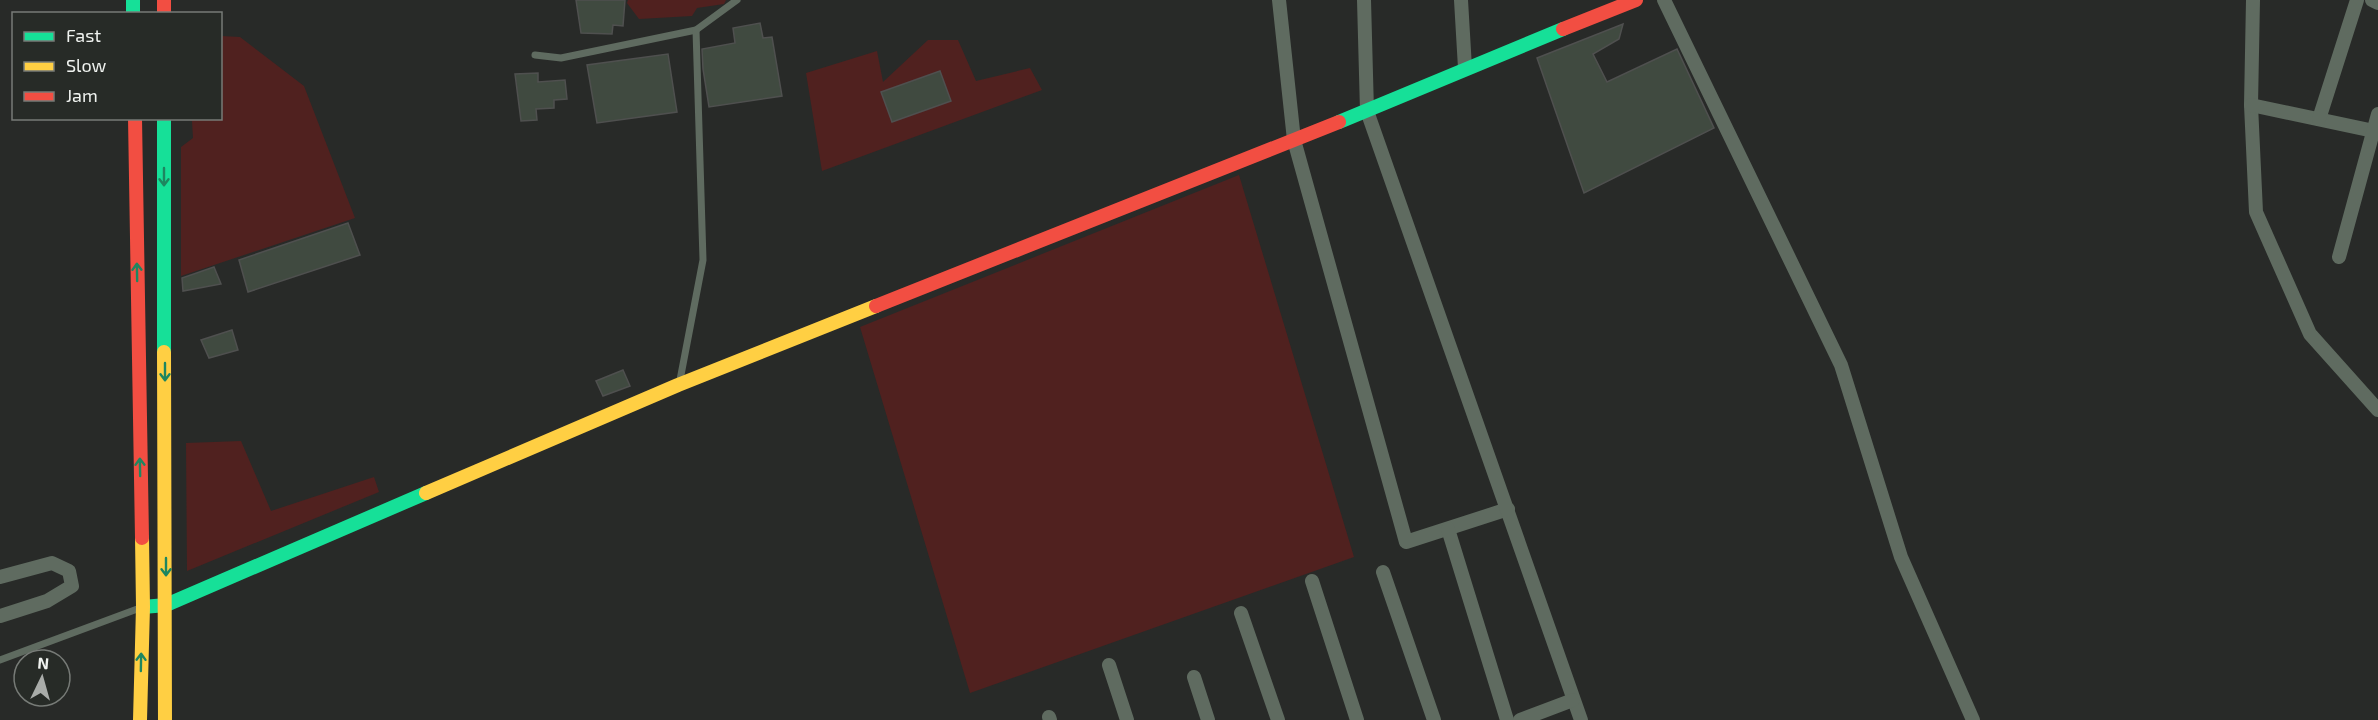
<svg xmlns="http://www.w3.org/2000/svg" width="2378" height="720" font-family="'Exo 2',sans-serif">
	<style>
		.green { fill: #50211f }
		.building { fill: #404a40; stroke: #4f504f; stroke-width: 1.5 }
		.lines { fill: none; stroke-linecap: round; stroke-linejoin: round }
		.lane { stroke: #5f6b60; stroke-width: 7 }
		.street { stroke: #5f6b60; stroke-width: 14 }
		.fast { stroke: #16e098; stroke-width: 14 }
		.slow { stroke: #ffcf43; stroke-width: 14 }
		.jam { stroke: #f24e42; stroke-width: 14 }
		.oneway { stroke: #1e8660 }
	</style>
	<rect width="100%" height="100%" fill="#282a28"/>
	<g class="green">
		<polygon points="628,0 726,0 724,4 697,8 692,16 639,19 627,3"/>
		<polygon points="221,36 240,37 304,86 355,218 181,276 181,147 193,138 192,121 187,119 220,118"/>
		<polygon points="928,40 958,40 976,81 1030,68 1042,90 822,171 806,73 877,51 883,82"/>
		<polygon points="1239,175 1354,557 970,693 860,327"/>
		<polygon points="241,441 271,511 374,477 379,492 187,571 186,443"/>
	</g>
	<g class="building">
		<polygon points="576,0 625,0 623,26 613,25 612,34 581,33"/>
		<polygon points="760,23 763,38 772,37 782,96 709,107 703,69 702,49 735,43 733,28"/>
		<polygon points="1623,24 1619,39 1593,54 1607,82 1677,49 1714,128 1584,193 1537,58"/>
		<polygon points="668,54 677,112 597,123 587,65"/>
		<polygon points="940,71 951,101 892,122 881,92"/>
		<polygon points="538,73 538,82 565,80 567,99 554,100 554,108 536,109 537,120 521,121 515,74"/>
		<polygon points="348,223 360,255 248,292 239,260"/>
		<polygon points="214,267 221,284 183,291 182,278"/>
		<polygon points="232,330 238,350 209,358 201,340"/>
		<polygon points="623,370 630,386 603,396 596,381"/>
	</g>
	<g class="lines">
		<g class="lane">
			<polyline points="535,55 561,58 696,30 737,0"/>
			<polyline points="680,380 703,260 696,30"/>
			<polyline points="0,660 140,608"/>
		</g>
		<g class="street">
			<polyline points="1279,0 1294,140 1406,542 1508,509"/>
			<polyline points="1364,0 1367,111 1581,720"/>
			<polyline points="1461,0 1465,68"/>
			<polyline points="1664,0 1841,365 1901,557 1973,720"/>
			<polyline points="2253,0 2251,105 2256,212 2310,334 2378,410"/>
			<polyline points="2372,0 2378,3"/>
			<polyline points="2251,105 2378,132"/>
			<polyline points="2319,119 2357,0"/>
			<polyline points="2339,257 2378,114"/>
			<polyline points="1448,529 1507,720"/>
			<polyline points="1383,572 1434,720"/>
			<polyline points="0,577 52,563 69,571 72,586 47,601 0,616"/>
			<polyline points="1312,581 1357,720"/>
			<polyline points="1241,613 1278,720"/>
			<polyline points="1109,665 1127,720"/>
			<polyline points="1194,677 1208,720"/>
			<polyline points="1049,717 1050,720"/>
			<polyline points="1520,720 1573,700"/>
		</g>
		<g class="fast">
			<polyline points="133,0 133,14"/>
			<polyline points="164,118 164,352"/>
			<polyline points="1339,122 1563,29"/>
			<polyline points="143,607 166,605 426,493"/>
		</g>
		<g class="slow">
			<polyline points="164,352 165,720"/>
			<polyline points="426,493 678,385 876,306"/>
			<polyline points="140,720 143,607 142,538"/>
		</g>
		<g class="jam">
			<polyline points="164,0 164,14"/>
			<polyline points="1563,29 1636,0"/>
			<polyline points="135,118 142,538"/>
			<polyline points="876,306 1339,122"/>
		</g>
	</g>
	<defs><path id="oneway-shaft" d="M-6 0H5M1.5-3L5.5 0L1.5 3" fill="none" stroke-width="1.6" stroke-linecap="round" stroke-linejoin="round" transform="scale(1.5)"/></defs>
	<g class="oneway">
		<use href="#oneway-shaft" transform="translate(164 177) rotate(90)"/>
		<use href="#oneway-shaft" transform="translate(137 272) rotate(-91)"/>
		<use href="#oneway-shaft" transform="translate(165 372) rotate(90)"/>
		<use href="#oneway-shaft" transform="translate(140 467) rotate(-91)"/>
		<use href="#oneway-shaft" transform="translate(166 567) rotate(90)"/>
		<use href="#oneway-shaft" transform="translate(141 662) rotate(-89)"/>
	</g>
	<rect x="12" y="12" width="210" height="108" fill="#272b27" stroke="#777b77" stroke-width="1.5"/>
	<rect x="24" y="32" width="30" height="9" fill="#16e098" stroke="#777b77" stroke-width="1.5"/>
	<text x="66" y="42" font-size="18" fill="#eff2ef">Fast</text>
	<rect x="24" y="62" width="30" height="9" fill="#ffcf43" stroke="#777b77" stroke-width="1.5"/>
	<text x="66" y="72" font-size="18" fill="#eff2ef">Slow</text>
	<rect x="24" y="92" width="30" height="9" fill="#f24e42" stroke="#777b77" stroke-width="1.5"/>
	<text x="66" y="102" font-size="18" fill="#eff2ef">Jam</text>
	<g transform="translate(42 678) rotate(5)"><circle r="28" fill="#272b27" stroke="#777b77" stroke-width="1.5"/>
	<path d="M0-4.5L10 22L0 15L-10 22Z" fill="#a9aca9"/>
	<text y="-9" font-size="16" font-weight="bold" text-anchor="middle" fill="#eff2ef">N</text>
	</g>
</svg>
